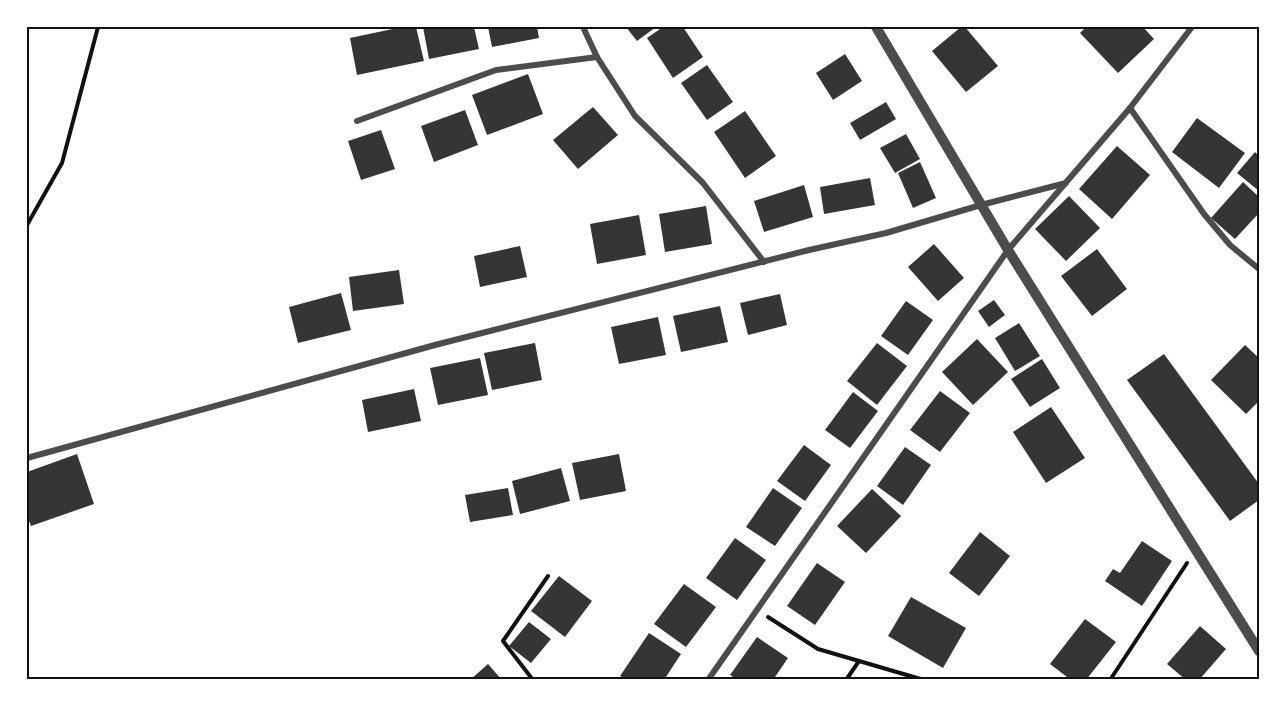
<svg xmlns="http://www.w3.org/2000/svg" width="1286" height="707" font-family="Commissioner,sans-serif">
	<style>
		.building { fill: #353535 }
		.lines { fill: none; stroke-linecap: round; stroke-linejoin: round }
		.path { stroke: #111; stroke-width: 4 }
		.minor { stroke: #4c4c4c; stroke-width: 6 }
		.tertiary { stroke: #4c4c4c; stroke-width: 10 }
		.neatline { fill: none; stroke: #111; stroke-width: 2 }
	</style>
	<rect width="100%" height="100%" fill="#fff"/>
	<g class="building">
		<polygon points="402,27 416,27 424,61 357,75 350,38"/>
		<polygon points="423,27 474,27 479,49 429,59"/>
		<polygon points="488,27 537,27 539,38 492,47"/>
		<polygon points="626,27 656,27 637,41"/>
		<polygon points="663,27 683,27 703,57 673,78 647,38"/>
		<polygon points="961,27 965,27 998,66 966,92 932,51"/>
		<polygon points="1086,27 1143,27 1154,39 1118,73 1080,33"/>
		<polygon points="845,54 862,81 833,100 816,73"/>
		<polygon points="707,65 733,102 707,120 681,83"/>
		<polygon points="528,74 543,114 487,135 472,95"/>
		<polygon points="886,102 896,119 860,140 850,123"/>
		<polygon points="593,107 618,135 578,169 553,140"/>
		<polygon points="465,110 478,145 434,162 421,126"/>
		<polygon points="745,111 776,156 745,178 714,132"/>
		<polygon points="1197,118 1245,153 1219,188 1172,152"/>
		<polygon points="381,130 395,169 361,180 348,141"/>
		<polygon points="906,134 920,159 895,173 880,148"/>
		<polygon points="1117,146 1150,175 1112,219 1079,189"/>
		<polygon points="1255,152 1259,156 1259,191 1237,173"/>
		<polygon points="920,162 936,198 913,208 898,173"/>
		<polygon points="870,178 875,205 824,214 820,187"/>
		<polygon points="1243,182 1259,197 1259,213 1235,239 1211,218"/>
		<polygon points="804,185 813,217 764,232 754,201"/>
		<polygon points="1069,196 1100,228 1066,261 1035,229"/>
		<polygon points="706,206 712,244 665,252 659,214"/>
		<polygon points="639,215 646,255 597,264 590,224"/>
		<polygon points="934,244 964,278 938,301 908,267"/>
		<polygon points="520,246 527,277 480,287 474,256"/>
		<polygon points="1097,249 1127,289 1092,316 1061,276"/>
		<polygon points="399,270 404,304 353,311 349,277"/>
		<polygon points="341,293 351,330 298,343 289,307"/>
		<polygon points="780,294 787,325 748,335 740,303"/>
		<polygon points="994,300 1005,315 989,327 978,311"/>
		<polygon points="906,301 933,320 908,355 881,336"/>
		<polygon points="720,306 728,342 681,352 673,316"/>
		<polygon points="658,317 666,355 619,364 611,327"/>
		<polygon points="1019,323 1040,356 1015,371 995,338"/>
		<polygon points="977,339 1008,372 973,405 942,372"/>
		<polygon points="535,343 542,380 492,390 484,353"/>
		<polygon points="877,343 907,366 877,405 847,381"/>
		<polygon points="1245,345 1259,358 1259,401 1246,414 1211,380"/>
		<polygon points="1164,354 1259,484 1259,500 1230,521 1127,380"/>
		<polygon points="480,358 488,395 438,405 430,368"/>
		<polygon points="1042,359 1060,388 1030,407 1011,379"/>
		<polygon points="414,389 421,421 368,432 362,400"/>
		<polygon points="940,391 970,413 940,452 910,430"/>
		<polygon points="853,392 878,411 850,448 825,430"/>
		<polygon points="1051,407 1085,458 1046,483 1013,432"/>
		<polygon points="804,445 831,465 805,501 777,481"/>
		<polygon points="905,447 931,465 903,505 877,486"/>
		<polygon points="77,454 94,504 31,526 27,516 27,472"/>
		<polygon points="619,454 626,491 580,500 572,463"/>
		<polygon points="561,468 570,501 520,514 512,481"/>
		<polygon points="508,488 513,515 470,522 465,495"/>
		<polygon points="773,488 802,508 775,546 746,527"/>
		<polygon points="872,489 901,516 866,553 837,526"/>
		<polygon points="980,532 1010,556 979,596 949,573"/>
		<polygon points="735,538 766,560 737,600 706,578"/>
		<polygon points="1142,541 1172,561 1142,606 1105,581 1113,569 1120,573"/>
		<polygon points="817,563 845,582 815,625 787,606"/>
		<polygon points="559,576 592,601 565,637 531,611"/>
		<polygon points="684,584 716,607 686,647 654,624"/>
		<polygon points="911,597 966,628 943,668 888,636"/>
		<polygon points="1085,619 1116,642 1086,680 1071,680 1050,664"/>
		<polygon points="529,622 551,639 531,663 509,646"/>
		<polygon points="1200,626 1226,649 1199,680 1186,680 1167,664"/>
		<polygon points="649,633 681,654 664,680 627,680 620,676"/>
		<polygon points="757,637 788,658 773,680 738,680 730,675"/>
		<polygon points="488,664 502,680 470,680"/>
	</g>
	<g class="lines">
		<g class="path">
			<polyline points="27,225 62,163 98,27"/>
			<polyline points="768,617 818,649 924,680"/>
			<polyline points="533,680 503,641 548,576"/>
			<polyline points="846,680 859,661"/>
			<polyline points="1110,680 1187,563"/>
		</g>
		<g class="minor">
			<polyline points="583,27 597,57 635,116 703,183 764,262"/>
			<polyline points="1130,108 1204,214 1230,245 1259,269"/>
			<polyline points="357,121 496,70 597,57"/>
			<polyline points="27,458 435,345 809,250 886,233 981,205 1066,183"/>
			<polyline points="708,680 1008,250 1130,108 1192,27"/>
		</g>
		<polyline class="tertiary" points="876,27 1008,250 1259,651"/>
	</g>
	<rect width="1286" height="707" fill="none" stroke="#ffffff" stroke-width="57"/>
	<rect x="28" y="28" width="1230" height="650" class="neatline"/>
</svg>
